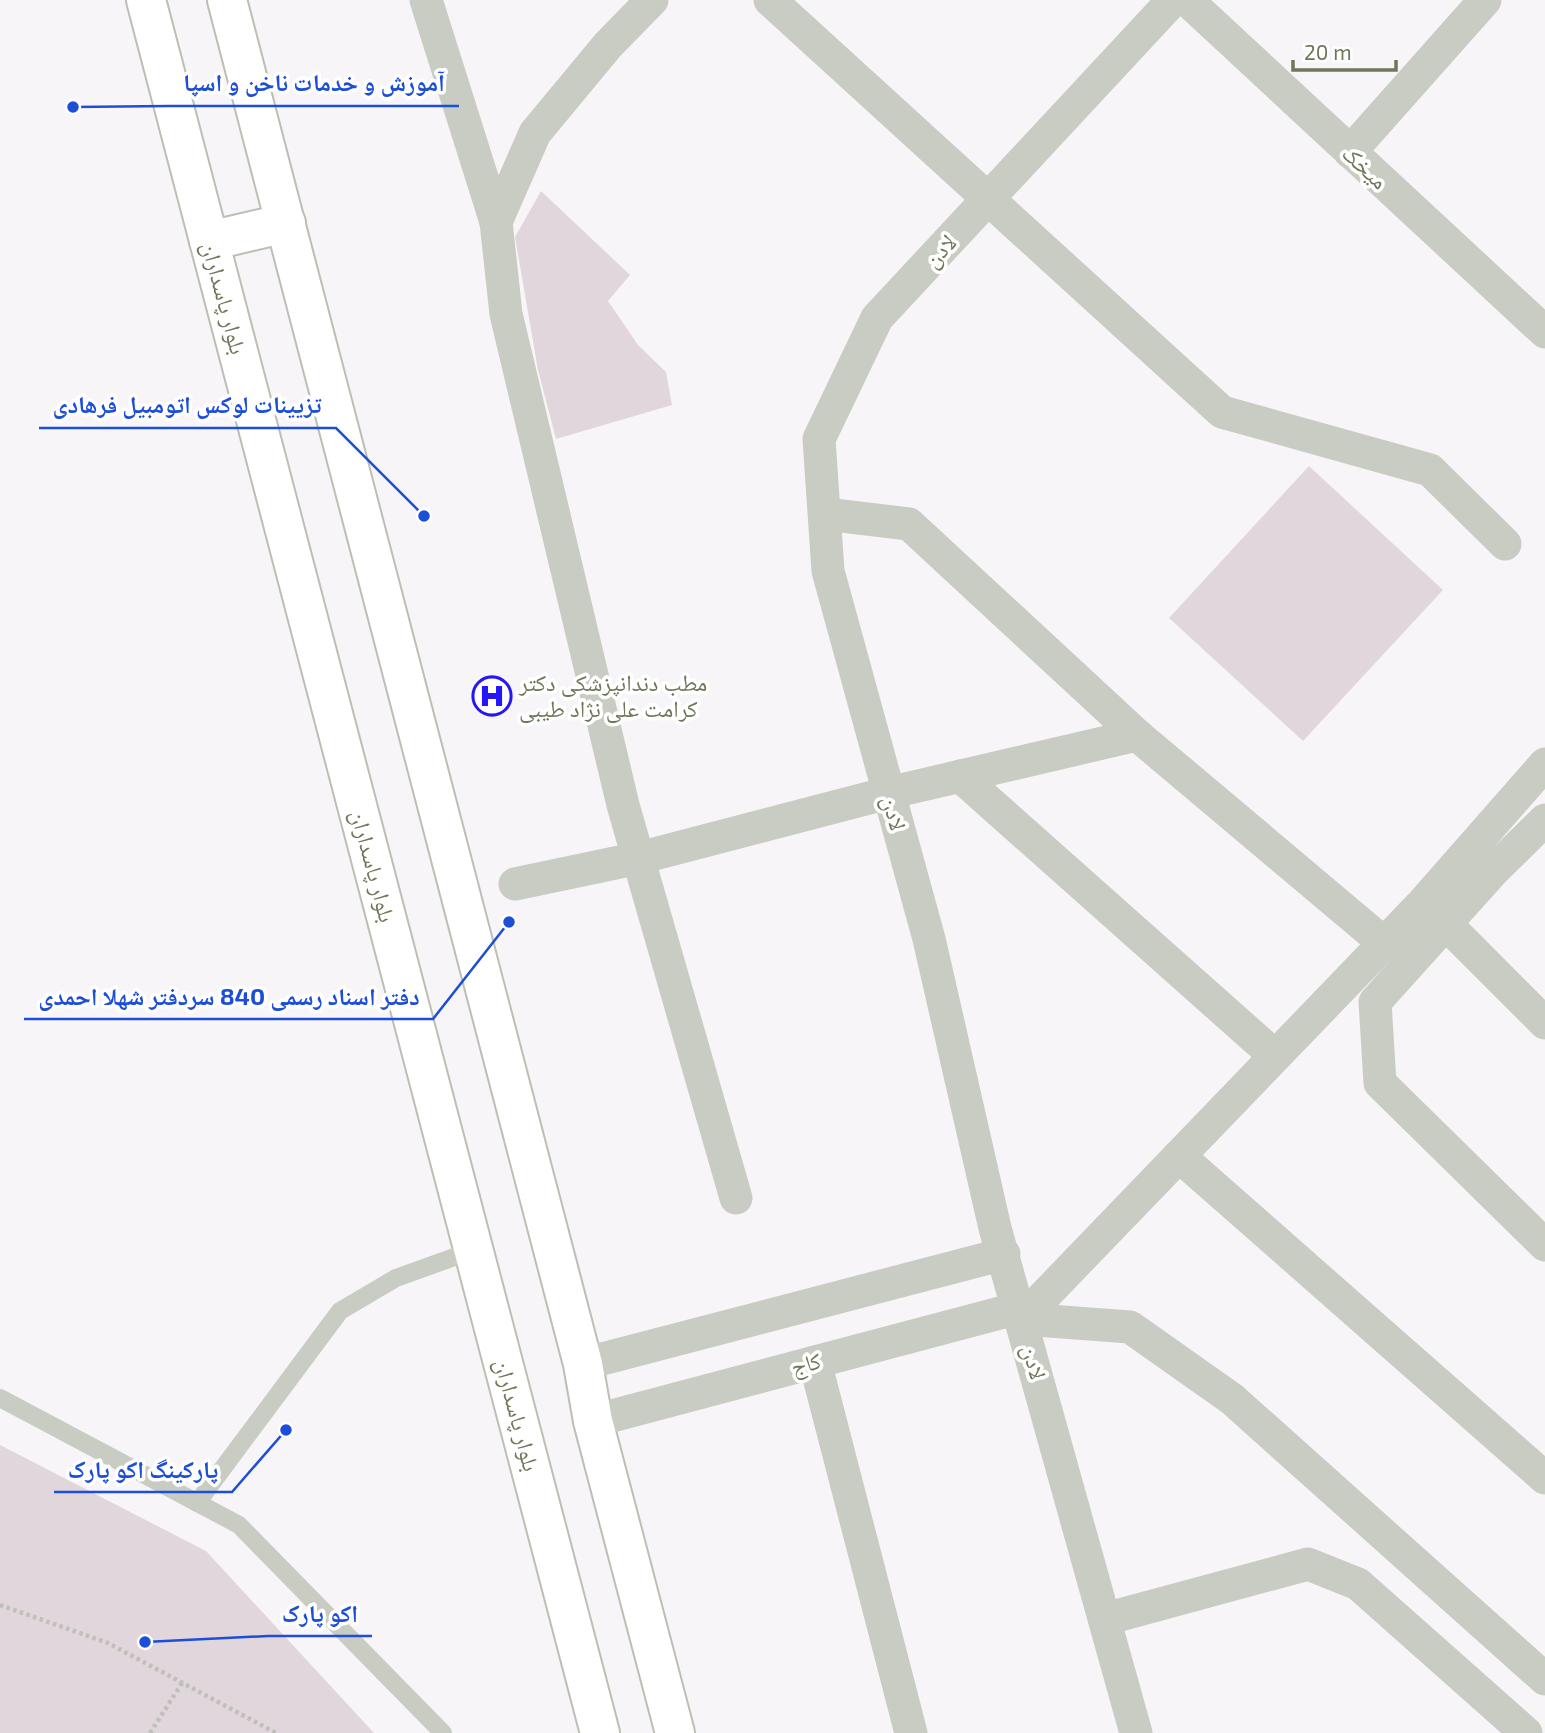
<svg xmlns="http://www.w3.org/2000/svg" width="1545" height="1733" font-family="'Exo 2','Noto Naskh Arabic',sans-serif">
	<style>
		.green { fill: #e1d6db }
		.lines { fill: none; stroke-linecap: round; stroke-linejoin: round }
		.secondary-casing { stroke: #bcbfb3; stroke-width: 42 }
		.path { stroke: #bec0b9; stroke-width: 4.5; stroke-dasharray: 3.5 3.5; stroke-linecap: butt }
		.lane { stroke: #c9ccc3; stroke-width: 18 }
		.street { stroke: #c9ccc3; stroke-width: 33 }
		.secondary { stroke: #fff; stroke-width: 38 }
		.labels { text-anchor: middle; stroke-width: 7; stroke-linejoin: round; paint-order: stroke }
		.street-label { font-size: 23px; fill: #6e7758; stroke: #fff }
		.poi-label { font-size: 23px; fill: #6e7758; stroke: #fff; text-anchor: start }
		.leader { fill: none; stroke: #1d4ed8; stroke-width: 2.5 }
		.callout-dot { fill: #1d4ed8; stroke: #fff; stroke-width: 2.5 }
		.callout-label { font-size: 24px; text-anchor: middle; font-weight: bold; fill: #1d4ed8; stroke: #fff; stroke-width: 7; stroke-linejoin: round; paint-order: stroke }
	</style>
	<rect width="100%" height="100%" fill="#f8f5f8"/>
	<g class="green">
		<polygon points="541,191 630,275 608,301 638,345 666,372 672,405 556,439 538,370 515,237"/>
		<polygon points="1309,466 1443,590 1303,741 1169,618"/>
		<polygon points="0,1445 206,1551 374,1733 0,1733"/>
	</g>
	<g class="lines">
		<g class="secondary-casing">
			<g id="secondary">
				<polyline points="146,0 600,1733"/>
				<polyline points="227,0 583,1364 593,1421 675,1733"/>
				<polyline points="209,241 286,223"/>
			</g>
		</g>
		<g class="path">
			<polyline points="0,1605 108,1643 276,1733"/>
			<polyline points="150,1733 182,1683"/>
		</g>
		<g class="lane">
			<polyline points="0,1398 239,1525 443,1733"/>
			<polyline points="197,1503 340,1311 396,1278 474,1250"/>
		</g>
		<g class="street">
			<polyline points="426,0 496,222"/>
			<polyline points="652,0 608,45 535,133 496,222 506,314 623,805 736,1198"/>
			<polyline points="770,0 1222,412 1430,470 1505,544"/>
			<polyline points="1187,0 1545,332"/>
			<polyline points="1350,152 1485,0"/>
			<polyline points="825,514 909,524 1137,735 1384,943"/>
			<polyline points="960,776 1275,1056"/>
			<polyline points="1545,820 1494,870 1375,1002 1380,1083 1545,1245"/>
			<polyline points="515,884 639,858 888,793 1137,735"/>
			<polyline points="1445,923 1545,1023"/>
			<polyline points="1179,1156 1545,1478"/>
			<polyline points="1022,1319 1423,903 1545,764"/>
			<polyline points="1022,1319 1130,1327 1232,1399 1545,1679"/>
			<polyline points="815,1362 911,1733"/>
			<polyline points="583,1364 1004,1254"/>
			<polyline points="593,1421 1019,1308"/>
			<polyline points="1105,1619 1308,1564 1358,1584 1526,1733"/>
			<polyline points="1136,1733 995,1228 929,939 828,571 819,439 877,318 1173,0"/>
		</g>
		<use href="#secondary" class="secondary"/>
	</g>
	<defs>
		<g id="hospital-ring" transform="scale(2.0125)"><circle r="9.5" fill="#fff" stroke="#2518f5" stroke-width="1.5"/><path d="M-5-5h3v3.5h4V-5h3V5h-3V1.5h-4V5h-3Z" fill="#2518f5"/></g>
	</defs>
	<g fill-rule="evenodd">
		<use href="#hospital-ring" x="492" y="696"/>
	</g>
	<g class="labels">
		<g class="street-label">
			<text transform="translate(1365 167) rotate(43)" y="8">میخک</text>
			<text transform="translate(940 251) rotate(-47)" y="8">لادن</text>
			<text transform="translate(224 298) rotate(75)" y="8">بلوار پاسداران</text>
			<text transform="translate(894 813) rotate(74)" y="8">لادن</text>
			<text transform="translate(373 866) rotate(75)" y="8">بلوار پاسداران</text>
			<text transform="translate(1034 1362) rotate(74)" y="8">لادن</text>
			<text transform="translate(806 1364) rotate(-15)" y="8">کاج</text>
			<text transform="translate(517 1415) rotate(75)" y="8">بلوار پاسداران</text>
		</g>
		<g class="poi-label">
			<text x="519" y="691">مطب دندانپزشکی دکتر<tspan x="519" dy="26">کرامت علی نژاد طیبی</tspan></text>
		</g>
	</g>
	<path class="leader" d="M73 107L169 106H459M424 516L336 428H39M509 922L433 1019H24M286 1430L232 1492H54M145 1642L268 1636H372"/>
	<g class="callout-dot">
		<circle cx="73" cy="107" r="7"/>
		<circle cx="424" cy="516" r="7"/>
		<circle cx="509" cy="922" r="7"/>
		<circle cx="286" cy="1430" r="7"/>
		<circle cx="145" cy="1642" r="7"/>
	</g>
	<g class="callout-label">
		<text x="314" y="91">آموزش و خدمات ناخن و اسپا</text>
		<text x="187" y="413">تزیینات لوکس اتومبیل فرهادی</text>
		<text x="229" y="1005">دفتر اسناد رسمی 840 سردفتر شهلا احمدی</text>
		<text x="143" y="1478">پارکینگ اکو پارک</text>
		<text x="320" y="1622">اکو پارک</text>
	</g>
	<path d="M1293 60v10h103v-10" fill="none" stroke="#6e7758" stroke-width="3.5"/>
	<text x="1304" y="60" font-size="21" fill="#6e7758" stroke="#ffffff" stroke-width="5" paint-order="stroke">20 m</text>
</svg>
